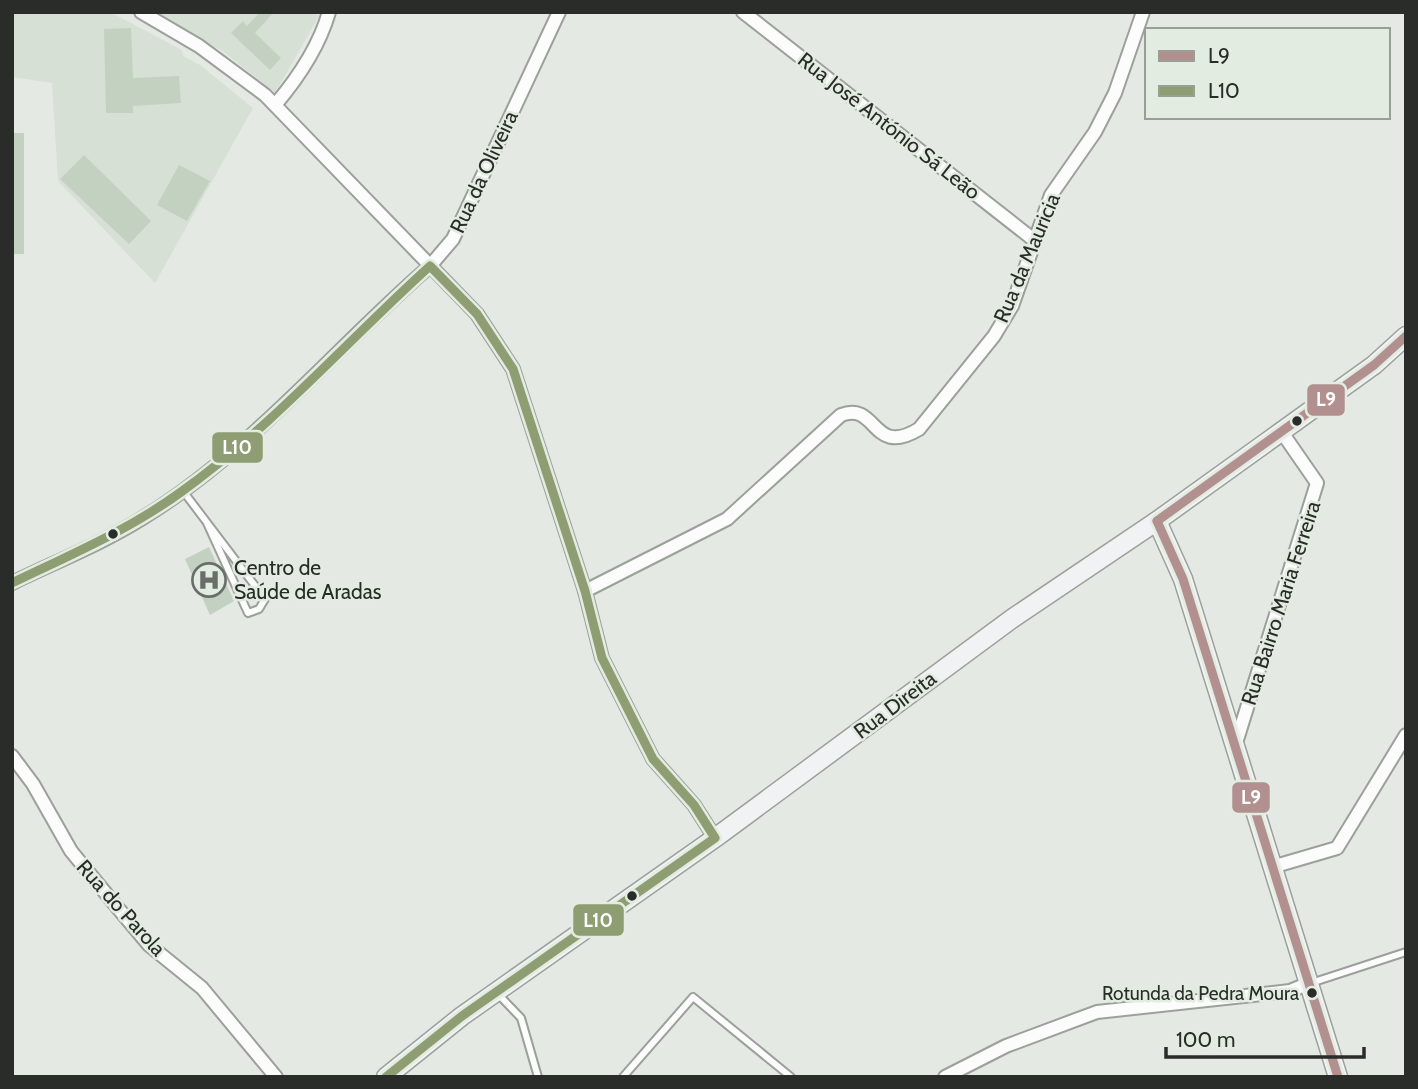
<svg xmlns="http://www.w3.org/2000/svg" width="1418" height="1089" font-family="Cabin,sans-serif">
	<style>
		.built { fill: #d7e0d5 }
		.building { fill: #c3d1c1 }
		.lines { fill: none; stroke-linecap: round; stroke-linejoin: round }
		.lane-casing { stroke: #9ca09b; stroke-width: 10 }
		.street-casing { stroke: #9ca09b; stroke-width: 16 }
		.secondary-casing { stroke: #9ca09b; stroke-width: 21 }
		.lane { stroke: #fbfcfb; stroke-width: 6 }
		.street { stroke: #fbfcfb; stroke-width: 12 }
		.secondary { stroke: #f1f2f4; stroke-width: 18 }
		.bus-1-casing { stroke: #e3ece1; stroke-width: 14 }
		.bus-2-casing { stroke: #e3ece1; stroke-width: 14 }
		.bus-1 { stroke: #b2908f; stroke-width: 9 }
		.bus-2 { stroke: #8f9d72; stroke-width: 9 }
		.bus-dot { fill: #292c28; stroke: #e3ece1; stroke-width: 2.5 }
		.labels { text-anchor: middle; stroke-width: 5; stroke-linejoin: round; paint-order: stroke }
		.bus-label { font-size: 19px; fill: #292c28; stroke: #e3ece1; text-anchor: end }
		.street-label { font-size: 21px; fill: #292c28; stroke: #e3ece1 }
		.poi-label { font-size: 21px; fill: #292c28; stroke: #e3ece1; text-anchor: start }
		.line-badge { stroke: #e3ece1; stroke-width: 2.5 }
		.badge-label { font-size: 19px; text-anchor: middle; font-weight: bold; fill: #fff }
	</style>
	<rect width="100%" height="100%" fill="#e4e9e4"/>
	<g class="built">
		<polygon points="12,12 110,12 182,50 183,56 200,65 253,108 155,283 58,181 52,83 12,77"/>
		<polygon points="153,12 313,12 319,16 275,93 224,52"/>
	</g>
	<g class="building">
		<polygon points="260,12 274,12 255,33 281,58 270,70 231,33 243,21 247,26"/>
		<polygon points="131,28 133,78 179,76 181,103 133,106 133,113 106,113 104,29"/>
		<rect x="12" y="133" width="12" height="121"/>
		<polygon points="84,155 151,221 129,244 60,179"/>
		<polygon points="179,165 210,181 187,221 157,205"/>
		<polygon points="209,547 234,601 210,615 185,559"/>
	</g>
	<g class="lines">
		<g class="lane-casing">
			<g id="lane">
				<polyline points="183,491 265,599 259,609 248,613 207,523"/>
				<polyline points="1311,983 1406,952"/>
				<polyline points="497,993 521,1018 538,1077"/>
				<polyline points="623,1077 693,997 791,1077"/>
			</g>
		</g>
		<g class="street-casing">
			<g id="street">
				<polyline points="141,12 199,46 265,95 477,314 513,369 585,591 602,658 653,759 694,805 715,838"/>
				<polyline points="743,12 1034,240"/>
				<path d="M 275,105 C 298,78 319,47 329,12"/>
				<path d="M 12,583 C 55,562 101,544 141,519 C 252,451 333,350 430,266 L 453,239 L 559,12"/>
				<path d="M 585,591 L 727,519 L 841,415 C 878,401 871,458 919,429 L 994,336 L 1012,306 L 1051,195 L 1095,132 L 1115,93 L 1143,12"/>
				<polyline points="1236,743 1317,483 1281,431"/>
				<polyline points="12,756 33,784 71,851 117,907 149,945 202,988 276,1077"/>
				<polyline points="1272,867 1337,848 1406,735"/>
				<polyline points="945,1077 1006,1046 1097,1012 1290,991 1307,984"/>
			</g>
		</g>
		<g class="secondary-casing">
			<g id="secondary">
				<polyline points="1157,521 1183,579 1338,1077"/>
				<polyline points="386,1077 462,1016 715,838 1013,618 1157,521 1374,365 1406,336"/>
			</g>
		</g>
		<use href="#lane" class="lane"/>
		<use href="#street" class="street"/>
		<use href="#secondary" class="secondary"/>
		<g class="bus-1-casing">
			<g id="bus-1">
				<polyline points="1157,521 1183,579 1338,1077"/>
				<polyline points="1157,521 1374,365 1406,336"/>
			</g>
		</g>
		<g class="bus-2-casing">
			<path id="bus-2" d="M 12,583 C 70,555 129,530 181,492 C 272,427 347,341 430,266 L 477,314 L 513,369 L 585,591 L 602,658 L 653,759 L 694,805 L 715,838 L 462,1016 L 386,1077"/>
		</g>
		<use href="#bus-1" class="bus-1"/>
		<use href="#bus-2" class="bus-2"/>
	</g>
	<defs>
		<g id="hospital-ring" transform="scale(1.75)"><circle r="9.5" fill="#e3ece1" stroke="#6a6e6a" stroke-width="1.5"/><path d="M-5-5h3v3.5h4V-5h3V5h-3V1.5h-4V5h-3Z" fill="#6a6e6a"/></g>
	</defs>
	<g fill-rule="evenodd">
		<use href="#hospital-ring" x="209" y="580"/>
	</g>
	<g class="bus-dot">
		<circle cx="1297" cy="421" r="6"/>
		<circle cx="113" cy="534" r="6"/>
		<circle cx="632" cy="896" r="6"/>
		<circle cx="1312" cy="993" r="6"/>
	</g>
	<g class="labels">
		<g class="bus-label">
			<text x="1299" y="1000">Rotunda da Pedra Moura</text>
		</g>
		<g class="street-label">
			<text transform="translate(889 126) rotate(38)" y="7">Rua José António Sá Leão</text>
			<text transform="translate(484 172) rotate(-65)" y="7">Rua da Oliveira</text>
			<text transform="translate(1027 258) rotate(-67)" y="7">Rua da Mauricia</text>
			<text transform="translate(1281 603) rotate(-72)" y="7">Rua Bairro Maria Ferreira</text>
			<text transform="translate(895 705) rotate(-37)" y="7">Rua Direita</text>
			<text transform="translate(121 908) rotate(48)" y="7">Rua do Parola</text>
		</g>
		<g class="poi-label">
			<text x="234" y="575">Centro de<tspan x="234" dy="24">Saúde de Aradas</tspan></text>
		</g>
	</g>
	<g class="line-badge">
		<rect x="1306" y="383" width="40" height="34" rx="7" fill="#b2908f"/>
		<rect x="211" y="431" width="53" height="33" rx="7" fill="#8f9d72"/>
		<rect x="1231" y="781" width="40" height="33" rx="7" fill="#b2908f"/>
		<rect x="572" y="903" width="53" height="34" rx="7" fill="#8f9d72"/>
	</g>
	<g class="badge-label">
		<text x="1326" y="406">L9</text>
		<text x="237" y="454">L10</text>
		<text x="1251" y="804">L9</text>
		<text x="598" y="927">L10</text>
	</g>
	<rect width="1418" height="1089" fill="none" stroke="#292c28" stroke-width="28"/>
	<rect x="1145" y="28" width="245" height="91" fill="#e3ece1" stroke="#999f97" stroke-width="2"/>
	<rect x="1159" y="51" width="35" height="10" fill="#b2908f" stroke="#999f97" stroke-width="2"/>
	<text x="1208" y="63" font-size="21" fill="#292c28">L9</text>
	<rect x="1159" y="86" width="35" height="10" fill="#8f9d72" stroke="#999f97" stroke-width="2"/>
	<text x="1208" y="98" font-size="21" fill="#292c28">L10</text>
	<path d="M1166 1047v10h198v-10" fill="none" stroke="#292c28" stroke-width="3.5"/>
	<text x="1176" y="1047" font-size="21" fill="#292c28" stroke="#e3ece1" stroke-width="5" paint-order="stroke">100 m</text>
</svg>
